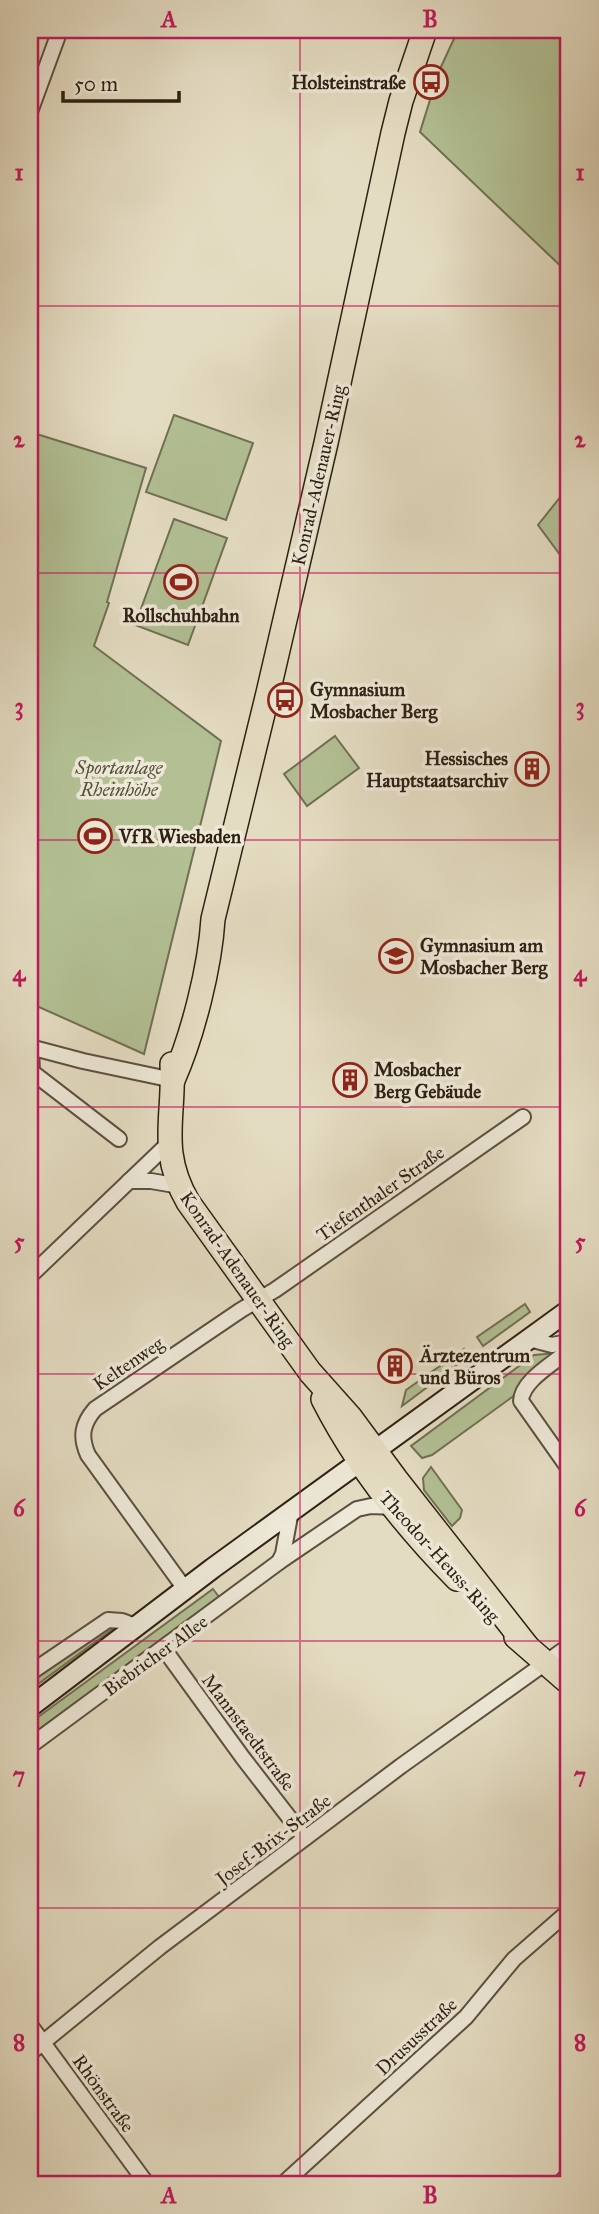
<svg xmlns="http://www.w3.org/2000/svg" width="599" height="2214" font-family="'IM FELL Great Primer',serif">
	<style>
		.green { fill: #b2c094; stroke: #707054; stroke-width: 2 }
		.lines { fill: none; stroke-linecap: round; stroke-linejoin: round }
		.minor-casing { stroke: #5c503f; stroke-width: 18 }
		.secondary-casing { stroke: #2e2113; stroke-width: 23 }
		.primary-casing { stroke: #2e2113; stroke-width: 26 }
		.minor { stroke: #ede8d7; stroke-width: 14 }
		.secondary { stroke: #ede8d7; stroke-width: 19 }
		.primary { stroke: #e4dcc2; stroke-width: 23 }
		.grid { fill: none; stroke: #c2185b; stroke-width: 2; stroke-opacity: 0.55 }
		.labels { text-anchor: middle; stroke-width: 7; stroke-linejoin: round; paint-order: stroke }
		.poi-label { font-size: 19px; font-weight: bold; fill: #2e2113; stroke: #ede8d7; text-anchor: start }
		.street-label { font-size: 19px; fill: #2e2113; stroke: #ede8d7 }
		.park-label { font-size: 19px; font-style: italic; fill: #56513a; stroke: #ede8d7 }
		.neatline { fill: none; stroke: #c2185b; stroke-width: 2.5 }
		.grid-label { font-size: 23px; text-anchor: middle; font-weight: bold; fill: #c2185b }
	</style>
	<rect width="100%" height="100%" fill="#e4dcc2"/>
	<filter id="stains"><feTurbulence type="fractalNoise" baseFrequency=".00286" numOctaves="4"/><feColorMatrix values="0 0 0 0 .2 0 0 0 0 .09 0 0 0 0 .02 0 0 0 .5 -.17"/></filter>
	<radialGradient id="worn" r=".72"><stop offset=".6" stop-color="#630" stop-opacity="0"/><stop offset="1" stop-color="#630" stop-opacity=".3"/></radialGradient>
	<g class="green">
		<polygon points="458,30 569,30 569,274 420,132 439,71"/>
		<polygon points="174,415 253,443 226,520 146,492"/>
		<polygon points="30,432 146,468 107,602 109,603 94,646 221,741 144,1054 30,1003"/>
		<polygon points="569,486 569,561 566,563 538,525"/>
		<polygon points="174,519 227,538 188,645 135,625"/>
		<polygon points="335,736 359,768 307,806 284,774"/>
		<polygon points="525,1304 530,1312 483,1346 477,1337"/>
		<polygon points="464,1349 469,1356 402,1406 406,1390"/>
		<polygon points="557,1353 515,1395 432,1455 422,1458 411,1446 534,1355"/>
		<polygon points="431,1467 462,1510 460,1518 452,1526 424,1490 423,1478"/>
		<polygon points="213,1589 219,1597 30,1736 30,1723"/>
		<polygon points="112,1625 114,1628 30,1690 30,1680 97,1633"/>
	</g>
	<g class="lines">
		<g class="minor-casing">
			<g id="minor">
				<polyline points="30,112 60,30"/>
				<polyline points="30,1047 83,1061 173,1080"/>
				<polyline points="31,1048 32,1072 119,1139"/>
				<polyline points="129,1181 151,1181 180,1186"/>
				<polyline points="30,1276 169,1143"/>
				<polyline points="529,1339 552,1345 569,1342"/>
				<path d="M 569,1350 C 555,1363 522,1380 521,1401 L 569,1469"/>
				<polyline points="279,1562 283,1554 291,1511"/>
				<path d="M 185,1589 L 88,1455 C 80,1437 82,1424 95,1409 L 241,1310 L 275,1290 L 523,1117"/>
				<polyline points="164,1649 243,1758 305,1838"/>
				<polyline points="30,1673 108,1620 122,1621 138,1627"/>
				<polyline points="30,1746 279,1562 357,1509 371,1506 394,1507"/>
				<polyline points="30,2025 147,2184"/>
				<polyline points="30,2053 160,1947 401,1766 569,1646"/>
				<polyline points="283,2184 466,2017 514,1959 569,1911"/>
				<polyline points="559,2184 569,2174"/>
			</g>
		</g>
		<g class="secondary-casing">
			<polyline id="secondary" points="30,1707 213,1568 569,1310"/>
		</g>
		<g class="primary-casing">
			<g id="primary">
				<path d="M 172,1064 C 175,1117 158,1150 188,1202 L 310,1372 L 351,1418 L 396,1479 L 527,1646"/>
				<path d="M 173,1080 C 193,1035 210,967 213,919 L 268,693 L 326,443 L 393,133 L 401,101 L 425,30"/>
				<path d="M 323,1399 C 357,1466 404,1525 457,1579"/>
				<polyline points="516,1637 569,1683"/>
			</g>
		</g>
		<use href="#minor" class="minor"/>
		<use href="#secondary" class="secondary"/>
		<use href="#primary" class="primary"/>
	</g>
	<path class="grid" d="M 300,30 L 300,2184M 30,306 L 569,306M 30,573 L 569,573M 30,840 L 569,840M 30,1107 L 569,1107M 30,1374 L 569,1374M 30,1641 L 569,1641M 30,1908 L 569,1908"/>
	<defs>
		<g id="bus-ring" transform="scale(1.75)"><circle r="9.5" fill="#ede8d7" stroke="#8f2418" stroke-width="1.5"/><path d="M-5-6H5V4H4V6H2V4H-2V6H-4V4H-5ZM-3.5-4V0h7V-4ZM-3.5 1.2v1.5H-2V1.2ZM2 1.2v1.5H3.5V1.2Z" fill="#8f2418"/></g>
		<g id="stadium-ring" transform="scale(1.75)"><circle r="9.5" fill="#ede8d7" stroke="#8f2418" stroke-width="1.5"/><path d="M0-5a6.5 5 0 1 0 0 10a6.5 5 0 1 0 0-10ZM-3.5-1.8h7v3.6h-7Z" fill="#8f2418"/></g>
		<g id="building-ring" transform="scale(1.75)"><circle r="9.5" fill="#ede8d7" stroke="#8f2418" stroke-width="1.5"/><path d="M-4-6H4V6H1V3H-1V6H-4ZM-2.5-4.3h1.7v1.8h-1.7ZM.8-4.3h1.7v1.8H.8ZM-2.5-1h1.7V.8h-1.7ZM.8-1h1.7V.8H.8Z" fill="#8f2418"/></g>
		<g id="school-ring" transform="scale(1.75)"><circle r="9.5" fill="#ede8d7" stroke="#8f2418" stroke-width="1.5"/><path d="M0-5L7-2L0 1L-7-2ZM-4 1L0 2.5L4 1V4Q0 6-4 4Z" fill="#8f2418"/></g>
	</defs>
	<g fill-rule="evenodd">
		<use href="#bus-ring" x="431" y="82"/>
		<use href="#stadium-ring" x="181" y="582"/>
		<use href="#bus-ring" x="285" y="700"/>
		<use href="#building-ring" x="532" y="769"/>
		<use href="#stadium-ring" x="95" y="836"/>
		<use href="#school-ring" x="396" y="956"/>
		<use href="#building-ring" x="350" y="1080"/>
		<use href="#building-ring" x="395" y="1366"/>
	</g>
	<g class="labels">
		<g class="poi-label">
			<text x="406" y="89" text-anchor="end">Holsteinstraße</text>
			<text x="181" y="622" text-anchor="middle">Rollschuhbahn</text>
			<text x="310" y="696">Gymnasium<tspan x="310" dy="22">Mosbacher Berg</tspan></text>
			<text x="508" y="765" text-anchor="end">Hessisches<tspan x="508" dy="22">Hauptstaatsarchiv</tspan></text>
			<text x="119" y="843">VfR Wiesbaden</text>
			<text x="420" y="952">Gymnasium am<tspan x="420" dy="22">Mosbacher Berg</tspan></text>
			<text x="374" y="1076">Mosbacher<tspan x="374" dy="22">Berg Gebäude</tspan></text>
			<text x="420" y="1362">Ärztezentrum<tspan x="420" dy="22">und Büros</tspan></text>
		</g>
		<g class="street-label">
			<text transform="translate(318 475) rotate(-77)" y="7">Konrad-Adenauer-Ring</text>
			<text transform="translate(380 1193) rotate(-35)" y="7">Tiefenthaler Straße</text>
			<text transform="translate(238 1269) rotate(55)" y="7">Konrad-Adenauer-Ring</text>
			<text transform="translate(128 1363) rotate(-34)" y="7">Keltenweg</text>
			<text transform="translate(440 1556) rotate(48)" y="7">Theodor-Heuss-Ring</text>
			<text transform="translate(155 1655) rotate(-36)" y="7">Biebricher Allee</text>
			<text transform="translate(249 1732) rotate(53)" y="7">Mannstaedtstraße</text>
			<text transform="translate(273 1839) rotate(-37)" y="7">Josef-Brix-Straße</text>
			<text transform="translate(416 2036) rotate(-43)" y="7">Drususstraße</text>
			<text transform="translate(104 2093) rotate(54)" y="7">Rhönstraße</text>
		</g>
		<g class="park-label">
			<text x="119" y="774">Sportanlage<tspan x="119" dy="22">Rheinhöhe</tspan></text>
		</g>
	</g>
	<rect width="599" height="2214" fill="none" stroke="#e4dcc2" stroke-width="77"/>
	<path d="M63 91v10h116v-10" fill="none" stroke="#2e2113" stroke-width="3.5"/>
	<text x="74" y="91" font-size="21" fill="#2e2113" stroke="#ede8d7" stroke-width="5" paint-order="stroke">50 m</text>
	<rect x="38" y="38" width="522" height="2138" class="neatline"/>
	<g class="grid-label">
		<text x="169" y="27">A</text>
		<text x="430" y="27">B</text>
		<text x="19" y="180">1</text>
		<text x="580" y="180">1</text>
		<text x="19" y="447">2</text>
		<text x="580" y="447">2</text>
		<text x="19" y="714">3</text>
		<text x="580" y="714">3</text>
		<text x="19" y="981">4</text>
		<text x="580" y="981">4</text>
		<text x="19" y="1249">5</text>
		<text x="580" y="1249">5</text>
		<text x="19" y="1516">6</text>
		<text x="580" y="1516">6</text>
		<text x="19" y="1783">7</text>
		<text x="580" y="1783">7</text>
		<text x="19" y="2050">8</text>
		<text x="580" y="2050">8</text>
		<text x="169" y="2203">A</text>
		<text x="430" y="2203">B</text>
	</g>
	<rect width="100%" height="100%" filter="url(#stains)"/>
	<rect width="100%" height="100%" fill="url(#worn)"/>
</svg>
